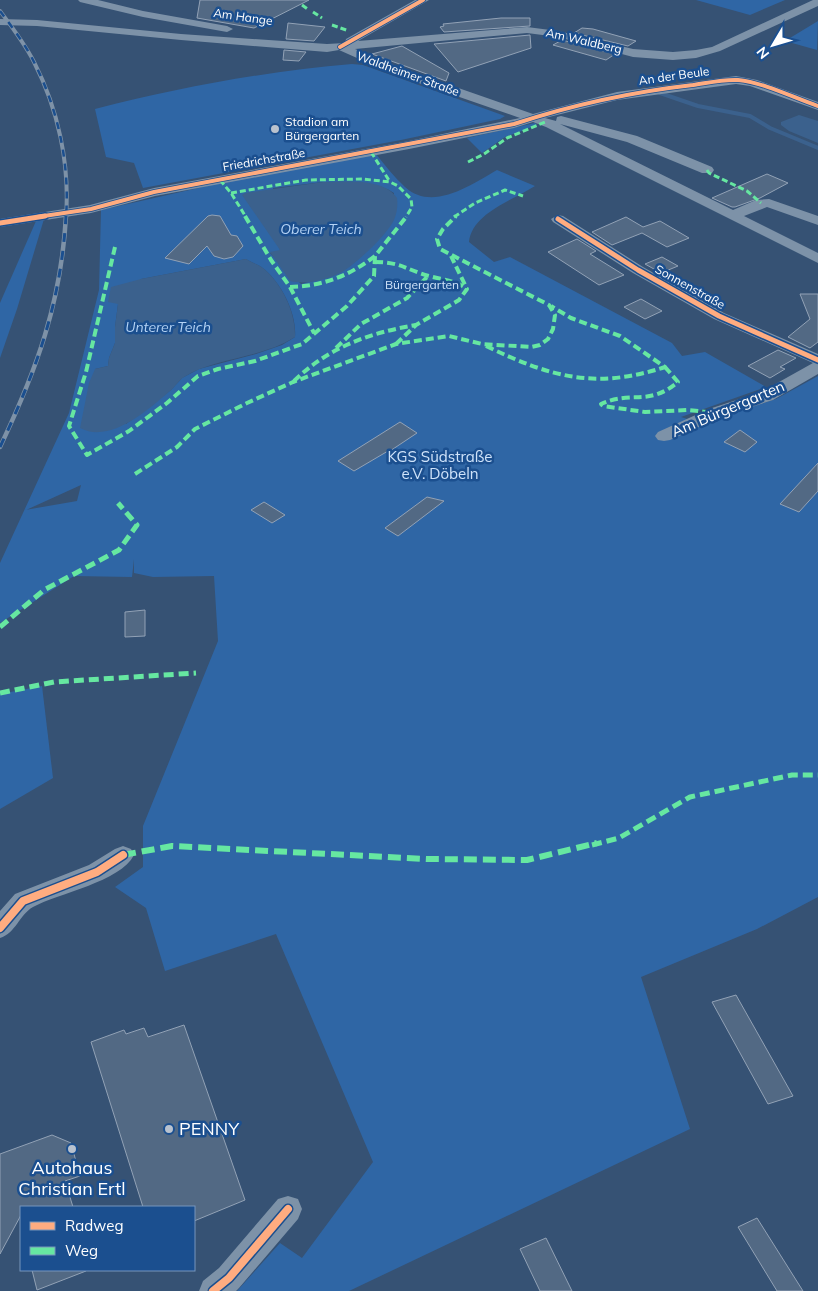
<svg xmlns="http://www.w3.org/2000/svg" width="818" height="1291" font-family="Mulish,sans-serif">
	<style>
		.green { fill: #2f66a5; fill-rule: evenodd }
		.water { fill: #3b618d }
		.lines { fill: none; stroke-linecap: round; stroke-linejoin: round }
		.stream { stroke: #3b618d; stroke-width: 4 }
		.building { fill: #526984; stroke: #92a2b6 }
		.minor { fill: #7d92a8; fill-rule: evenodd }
		.rail-far1-casing { stroke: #7e92a7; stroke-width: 4 }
		.rail-casing { stroke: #7e92a7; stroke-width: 4.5 }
		.rail-far1 { stroke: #1b4f8f; stroke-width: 2.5; stroke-dasharray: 7; stroke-linecap: butt }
		.rail { stroke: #1b4f8f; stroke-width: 3; stroke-dasharray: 9; stroke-linecap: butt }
		.quiet-far3 { stroke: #66e7a1; stroke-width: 3; stroke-dasharray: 6 3; stroke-linecap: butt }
		.quiet-far2 { stroke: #66e7a1; stroke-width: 4; stroke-dasharray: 8 4; stroke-linecap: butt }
		.quiet-far1 { stroke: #66e7a1; stroke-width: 5; stroke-dasharray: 10 5; stroke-linecap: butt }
		.quiet { stroke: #66e7a1; stroke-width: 6; stroke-dasharray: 13 6; stroke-linecap: butt }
		.cycleway-far2-casing { stroke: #1b4f8f; stroke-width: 5.5 }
		.cycleway-far1-casing { stroke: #1b4f8f; stroke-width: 8 }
		.cycleway-casing { stroke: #1b4f8f; stroke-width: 11 }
		.cycleway-far2 { stroke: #ffac80; stroke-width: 4 }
		.cycleway-far1 { stroke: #ffac80; stroke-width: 5 }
		.cycleway { stroke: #ffac80; stroke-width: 8 }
		.poi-dot { fill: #b9c2ce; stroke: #1b4f8f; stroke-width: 2 }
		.labels { text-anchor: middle; stroke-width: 5; stroke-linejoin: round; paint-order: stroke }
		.far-street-label { font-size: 12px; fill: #fff; stroke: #1b4f8f }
		.far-poi-label { font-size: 12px; fill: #fff; stroke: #1b4f8f; text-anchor: start }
		.far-park-label { font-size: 12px; fill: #cfe3fa; stroke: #1b4f8f }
		.far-water-label { font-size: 14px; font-style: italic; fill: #b5d3f5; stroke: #1b4f8f }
		.street-label { font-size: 15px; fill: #fff; stroke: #1b4f8f }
		.park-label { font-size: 15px; fill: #cfe3fa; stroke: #1b4f8f }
		.near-poi-label { font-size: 18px; fill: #fff; stroke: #1b4f8f; text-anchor: start }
	</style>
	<rect width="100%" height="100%" fill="#365274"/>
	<g class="green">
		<polygon points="696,0 785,0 750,15"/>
		<polygon points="818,21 817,50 785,41"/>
		<path d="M 352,64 L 363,65 L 505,116 L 500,119 L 401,140 L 143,188 L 134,163 L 106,157 L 95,109 C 177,88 267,71 352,64 Z"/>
		<polygon points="535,123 537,125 505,137 482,153 467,138"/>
		<path d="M 376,154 C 385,165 394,177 405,187 C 432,212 471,185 497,170 L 535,186 C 513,200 472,213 469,242 L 494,262 L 510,257 L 672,343 L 682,356 L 705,352 L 766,387 L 681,417 L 700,423 L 776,399 L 818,376 L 818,897 L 757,929 L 641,977 L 690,1129 L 349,1291 L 237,1291 L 280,1243 L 302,1258 L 373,1162 L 276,934 L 165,971 L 146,908 L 115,887 L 143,867 L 143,826 L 218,641 L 214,576 L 153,577 L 134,573 L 134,559 L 132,577 L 74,576 L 0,623 L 0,563 L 69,413 L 99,290 L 101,210 L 247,177 ZM 323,182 C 346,182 376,180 394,193 L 393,221 L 374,244 L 344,270 L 328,277 L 301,284 L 270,253 L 280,251 L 273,188 ZM 246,259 C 252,263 259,265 264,269 C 282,284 297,314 295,337 L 282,345 L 256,354 L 199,369 L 182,378 L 171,390 L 126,424 L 95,369 L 108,366 L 109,358 L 115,343 L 115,327 L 118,304 L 141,279 ZM 81,485 L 77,501 L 25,510 L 26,510 Z"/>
		<polygon points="44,219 17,309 0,358 0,303 36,221"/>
		<polygon points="42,686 53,778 0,809 0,694"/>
	</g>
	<g class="water">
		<polygon points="799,115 818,121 818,143 789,131 781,125 781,122"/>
		<path d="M 323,182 C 345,182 383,177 397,198 C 398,205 397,213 394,220 C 386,236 357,263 342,272 C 327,280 306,285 290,281 L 270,252 L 280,250 L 242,195 L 245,193 Z"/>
		<path d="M 246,259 C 252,263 259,265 264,269 C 282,284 296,313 295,337 C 260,359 215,357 184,377 C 178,381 175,387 170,391 C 148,410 110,444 80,428 L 89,383 L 95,369 L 108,366 L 109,358 L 115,343 L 115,327 L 118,304 L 108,302 L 111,287 L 141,279 Z"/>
	</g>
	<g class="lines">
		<polyline class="stream" points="660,93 698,106 750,116 770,128 818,148"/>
	</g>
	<g class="building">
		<polygon points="200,0 309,0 254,28 197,18"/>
		<polygon points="501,18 530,18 530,26 444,32 440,27 444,26 443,24"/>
		<polygon points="288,23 325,27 314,41 286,39"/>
		<polygon points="582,28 593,29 636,41 628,46 574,33"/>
		<polygon points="530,35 531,48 458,72 434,44"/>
		<polygon points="562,40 615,54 606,60 553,45"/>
		<polygon points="402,46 449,73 446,81 372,54"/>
		<polygon points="284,50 306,52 299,61 283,60"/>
		<polygon points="767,174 788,183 760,198 735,207 732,207 712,198"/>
		<polygon points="212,215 220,216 231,235 237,236 243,246 233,257 224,259 214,256 207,246 189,264 165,258 208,216"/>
		<polygon points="626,217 643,227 660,221 689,238 667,247 642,233 612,245 592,232"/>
		<polygon points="577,239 596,251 590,254 624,275 599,285 548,252"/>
		<polygon points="662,257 678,266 661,273 645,264"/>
		<polygon points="800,294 818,294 818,342 810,348 788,337 810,319"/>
		<polygon points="641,299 662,311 645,319 624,307"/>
		<polygon points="778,350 796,358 780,367 785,369 770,378 748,366"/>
		<polygon points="400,422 417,433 390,451 388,451 354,471 338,461"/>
		<polygon points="740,430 757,442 745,452 724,442"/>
		<polygon points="818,463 818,491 799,512 780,504"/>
		<polygon points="427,497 444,501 398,536 385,528"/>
		<polygon points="264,502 285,515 272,523 251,510"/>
		<polygon points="145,610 145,636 125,637 125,612"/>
		<polygon points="736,995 793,1096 768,1104 712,1002"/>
		<polygon points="184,1025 245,1200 194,1221 194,1207 143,1207 91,1042 124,1030 126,1034 144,1028 148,1037"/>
		<polygon points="52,1135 71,1143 80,1176 65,1181 73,1207 21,1207 21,1215 0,1254 0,1154"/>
		<polygon points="757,1218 803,1291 777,1291 738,1227"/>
		<polygon points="546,1238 572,1291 540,1291 520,1249"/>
		<polygon points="32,1270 85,1270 86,1271 37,1290"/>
	</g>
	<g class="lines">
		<g class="minor">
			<polygon points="78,0 98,0 143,11 227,26 233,29 227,32 143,17 80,2"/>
			<polygon points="415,0 429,0 358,41 527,27 558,31 633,49 673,52 696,50 712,47 813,0 818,0 818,6 720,51 696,58 673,60 633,57 558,37 527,33 355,49 401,68 533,114 617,92 736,76 757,80 818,102 818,110 750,86 736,84 617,100 545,118 556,121 557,117 561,116 637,136 712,167 714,170 712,173 702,173 627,142 560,124 733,210 756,200 769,199 818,216 818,225 767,207 744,216 818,253 818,263 546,127 533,122 514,128 409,149 155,196 91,213 0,227 0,219 90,205 154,188 409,141 520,118 393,74 339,50 327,52 181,40 37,26 0,25 0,19 37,20 181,34 327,44 345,43 346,39"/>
			<polygon points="558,215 563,216 643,267 724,313 818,354 818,374 773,400 721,417 670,440 664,441 658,440 655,436 658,432 709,409 761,392 813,363 714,319 633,273 553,222 551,219"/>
			<path d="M 123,846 L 131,849 L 134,855 C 120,882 59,893 33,907 C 19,915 16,933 0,938 L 0,911 L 15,894 L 89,865 L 115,849 Z"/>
			<polygon points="288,1196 298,1199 302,1209 298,1219 239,1288 236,1291 199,1291 203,1281 219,1268 278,1199"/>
		</g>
		<g class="rail-far1-casing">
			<path id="rail-far1" d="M 0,11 C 12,27 25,44 34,62 C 58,109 70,164 66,217"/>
		</g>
		<g class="rail-casing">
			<path id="rail" d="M 0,447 C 37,369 61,303 66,216"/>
		</g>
		<use href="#rail-far1" class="rail-far1"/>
		<use href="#rail" class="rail"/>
		<g class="quiet-far3">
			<polyline points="302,5 309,10"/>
			<polyline points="313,12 322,18"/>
			<polyline points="332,25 349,31"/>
			<polyline points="371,152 390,182"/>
			<polyline points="468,162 484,154 507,138 545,122"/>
			<polyline points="707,170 709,173 747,191 761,203"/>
			<polyline points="220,180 231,193 246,217"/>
			<polyline points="231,193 306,180 363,179 390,182 398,186 411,199 412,207 406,217"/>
			<polyline points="454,217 475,203 505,190 523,196"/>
		</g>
		<g class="quiet-far2">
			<polyline points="245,216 271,260 290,287 314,333"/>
			<polyline points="115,247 86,372 69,426 87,455 129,431 167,403 198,376 218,369 255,361 302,344 347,306 374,276 375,256 407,216"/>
			<path d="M 375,262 C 401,262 407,270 429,276 C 443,280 455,280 467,289"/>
			<path d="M 290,287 C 323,286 349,276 375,256"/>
			<polyline points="396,344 416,325 459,300 467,289 451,256"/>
			<path d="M 486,346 C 551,377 595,390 665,367 L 620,336 L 571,318 L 551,306"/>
			<polyline points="336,348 361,324 407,298 428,276"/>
			<path d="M 665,367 L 678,382 C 648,407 632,390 601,404 L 603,406 L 645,412 L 688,410 L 716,413"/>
			<path d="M 294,381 C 329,347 369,333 416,325"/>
			<polyline points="135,474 177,447 195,429 247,403 293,382 396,344 449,336 482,344 531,347 540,345 548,339 553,329 555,315 549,305 440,249 437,239 443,229 456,216"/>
		</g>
		<g class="quiet-far1">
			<polyline points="0,627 44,590 119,550 137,525 118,503"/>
			<polyline points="0,693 54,682 196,673"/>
			<polyline points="592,845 619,838 690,797 792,775 818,775"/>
		</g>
		<polyline class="quiet" points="123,855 172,846 427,859 527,860 597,843"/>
		<g class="cycleway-far2-casing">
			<g id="cycleway-far2">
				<polyline points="340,47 423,0"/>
				<path d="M 37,217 L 91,209 L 154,192 L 514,124 C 572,105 631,92 693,85 C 707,83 724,79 738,80 C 765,83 792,97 818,106"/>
			</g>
		</g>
		<g class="cycleway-far1-casing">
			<g id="cycleway-far1">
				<polyline points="558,219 638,270 719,316 818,360"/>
				<polyline points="0,223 45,216"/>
			</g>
		</g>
		<g class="cycleway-casing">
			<g id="cycleway">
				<polyline points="0,928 23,901 97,872 123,855"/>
				<polyline points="213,1291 229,1278 288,1209"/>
			</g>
		</g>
		<use href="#cycleway-far2" class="cycleway-far2"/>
		<use href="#cycleway-far1" class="cycleway-far1"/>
		<use href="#cycleway" class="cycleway"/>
	</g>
	<g class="poi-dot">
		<circle cx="275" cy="129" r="5"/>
		<circle cx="169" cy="1129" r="5"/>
		<circle cx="72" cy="1149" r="5"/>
	</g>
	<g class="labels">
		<g class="far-street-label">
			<text transform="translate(243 17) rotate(8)" y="4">Am Hange</text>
			<text transform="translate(584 41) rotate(13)" y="4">Am Waldberg</text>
			<text transform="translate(408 74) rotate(20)" y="4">Waldheimer Straße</text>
			<text transform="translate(674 76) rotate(-8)" y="4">An der Beule</text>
			<text transform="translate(264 160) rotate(-10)" y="4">Friedrichstraße</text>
			<text transform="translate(690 287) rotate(29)" y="4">Sonnenstraße</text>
		</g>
		<g class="far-poi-label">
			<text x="285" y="126">Stadion am<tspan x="285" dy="14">Bürgergarten</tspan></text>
		</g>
		<g class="far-park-label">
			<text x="422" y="289">Bürgergarten</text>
		</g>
		<g class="far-water-label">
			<text x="321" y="234">Oberer Teich</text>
			<text x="168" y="332">Unterer Teich</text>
		</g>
		<g class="street-label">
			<text transform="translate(728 409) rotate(-23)" y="5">Am Bürgergarten</text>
		</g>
		<g class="park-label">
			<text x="440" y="462">KGS Südstraße<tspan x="440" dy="17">e.V. Döbeln</tspan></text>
		</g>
		<g class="near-poi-label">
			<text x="179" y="1135">PENNY</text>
			<text x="72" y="1174" text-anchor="middle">Autohaus<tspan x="72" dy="21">Christian Ertl</tspan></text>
		</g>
	</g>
	<rect x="20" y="1206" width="175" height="65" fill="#1b4f8f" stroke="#7695bc"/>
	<rect x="30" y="1222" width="25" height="8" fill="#ffac80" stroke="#7695bc"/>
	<text x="65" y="1231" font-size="15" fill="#ffffff">Radweg</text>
	<rect x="30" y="1247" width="25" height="8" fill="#66e7a1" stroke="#7695bc"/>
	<text x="65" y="1256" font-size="15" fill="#ffffff">Weg</text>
	<g transform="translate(773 45) rotate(232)" stroke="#1b4f8f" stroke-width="4" paint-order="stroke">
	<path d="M0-4L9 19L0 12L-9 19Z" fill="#ffffff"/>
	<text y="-8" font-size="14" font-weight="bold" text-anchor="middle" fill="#ffffff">N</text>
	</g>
</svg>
